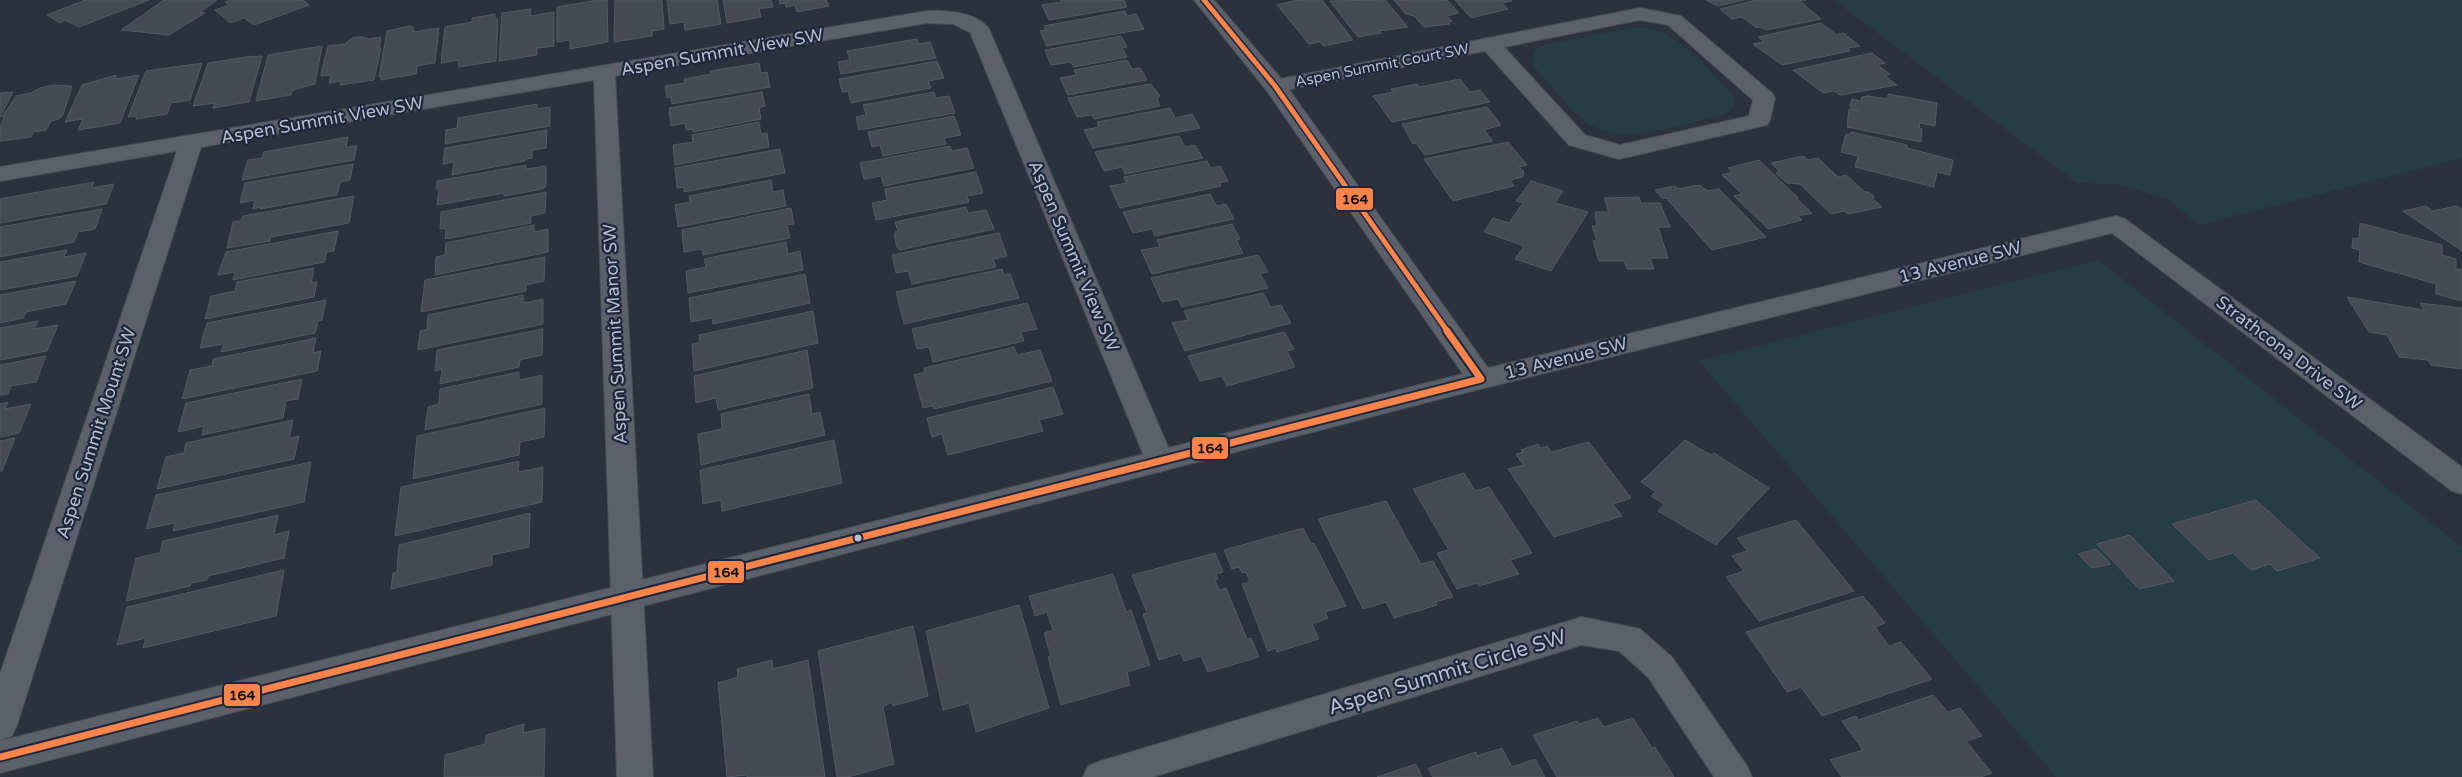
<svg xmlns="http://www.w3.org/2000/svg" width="2462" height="777" font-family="'Varela Round',sans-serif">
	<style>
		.green { fill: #273d45 }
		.building { fill: #454a54; stroke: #545964 }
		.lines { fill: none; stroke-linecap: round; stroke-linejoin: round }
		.minor-casing { stroke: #484d56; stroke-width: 2 }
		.tertiary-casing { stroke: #484d56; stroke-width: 2 }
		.minor { fill: #5c606a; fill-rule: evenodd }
		.tertiary { fill: #5c606a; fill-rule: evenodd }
		.bus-1-far1-casing { stroke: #1d263a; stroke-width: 8 }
		.bus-1-casing { stroke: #1d263a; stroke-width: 11 }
		.bus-1-far1 { stroke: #f8844c; stroke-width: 5 }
		.bus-1 { stroke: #f8844c; stroke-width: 7 }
		.bus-dot { fill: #b6bdce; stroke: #1d263a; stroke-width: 2 }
		.labels { text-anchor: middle; stroke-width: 4.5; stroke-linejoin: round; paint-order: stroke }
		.far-street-label { font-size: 15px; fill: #b6bdce; stroke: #1d263a }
		.street-label { font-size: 18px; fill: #b6bdce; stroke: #1d263a }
		.near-street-label { font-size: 21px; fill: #b6bdce; stroke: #1d263a }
		.line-badge { stroke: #1d263a; stroke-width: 2 }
		.pale-badge-label { font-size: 14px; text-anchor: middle; font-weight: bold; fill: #111 }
	</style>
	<rect width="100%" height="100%" fill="#2c323d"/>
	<g class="green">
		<polygon points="1834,0 2462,0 2462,158 2199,225 2168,199 2117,184 2077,183"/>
		<path d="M 1630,28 C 1636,28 1644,27 1650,29 C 1680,34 1711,73 1732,94 L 1735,101 L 1733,109 L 1724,114 C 1686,123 1625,147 1589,124 C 1575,115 1548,82 1535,68 L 1532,62 L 1535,51 L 1543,45 Z"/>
		<polygon points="2098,260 2462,547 2462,777 2056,777 1699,361"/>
	</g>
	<g class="building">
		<polygon points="85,0 149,0 79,27 65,20 60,23 47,15"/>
		<polygon points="164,0 217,0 200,12 205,13 169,35 121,30"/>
		<polygon points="230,0 303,0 309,5 254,25 244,18 230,23 215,10 229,5 225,2"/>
		<polygon points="599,0 607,0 608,42 570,49 570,40 557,42 557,7"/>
		<polygon points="615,0 662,0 664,29 652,31 652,36 614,42"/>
		<polygon points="667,0 717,0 721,24 685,30 684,22 670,24"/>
		<polygon points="723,0 771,0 773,7 759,9 761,17 727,23"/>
		<polygon points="779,0 826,0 829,6 797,12 795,5 786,7 785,3 780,4"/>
		<polygon points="1061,0 1124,0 1127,7 1049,20 1042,5 1062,2"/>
		<polygon points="1298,0 1322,0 1353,40 1324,46 1320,42 1309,44 1277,5"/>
		<polygon points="1385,0 1408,27 1379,31 1381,33 1358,37 1330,1"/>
		<polygon points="1394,0 1447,0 1459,13 1447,16 1452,21 1448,22 1450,24 1424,27 1414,16 1406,14"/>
		<polygon points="1455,0 1511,0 1512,1 1502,3 1508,9 1471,18"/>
		<polygon points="1706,0 1744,0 1718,6"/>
		<polygon points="1756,0 1806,0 1800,1 1821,19 1766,30 1761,27 1757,28 1742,17 1732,19 1720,9"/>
		<polygon points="531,9 530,16 554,12 554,46 537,48 537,55 499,61 502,13"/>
		<polygon points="1125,11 1127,16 1136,14 1144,29 1047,46 1040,31 1046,30 1044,26"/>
		<polygon points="495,14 495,19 498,19 496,61 459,67 459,60 441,63 445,27 472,22 472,18"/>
		<polygon points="1821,23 1837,35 1843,33 1860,46 1848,48 1850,51 1782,65 1753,44 1764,42 1758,37"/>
		<polygon points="410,26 413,27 413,32 439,28 435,63 417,66 416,74 381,80 381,76 379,77 387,31"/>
		<polygon points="1121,36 1127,47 1122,48 1127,57 1074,67 1071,62 1051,65 1045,50"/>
		<polygon points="362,37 368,39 381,37 379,48 381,48 374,80 340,85 341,81 329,83 331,75 321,76 321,74 328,46 345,44 352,38"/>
		<polygon points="917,39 918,44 930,42 936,58 841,74 838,62 850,60 847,51"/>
		<polygon points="322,46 315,84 293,90 291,95 256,101 268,55"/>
		<polygon points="1872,53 1885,63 1877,65 1890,74 1885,76 1897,85 1840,95 1834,91 1823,93 1793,70"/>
		<polygon points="252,56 252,57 262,56 249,102 213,108 215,103 193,106 208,63"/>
		<polygon points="1127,60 1132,69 1140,68 1147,80 1068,95 1060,78 1077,75 1074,70"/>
		<polygon points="937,61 944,78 928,81 931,88 851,103 848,91 842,92 839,79"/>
		<polygon points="202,63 190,100 171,103 167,114 136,119 137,116 128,117 146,71"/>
		<polygon points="759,63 761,73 767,72 770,87 672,104 671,97 667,98 665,86 685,83 684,79 711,74 710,71"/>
		<polygon points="116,75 115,79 139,75 120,123 78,130 83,119 65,122 82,85"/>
		<polygon points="1460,79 1470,92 1480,90 1490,102 1392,122 1373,96 1393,92 1391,89 1417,84 1420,87"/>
		<polygon points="1151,84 1160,96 1157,99 1160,106 1094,119 1092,115 1077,117 1068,98"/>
		<polygon points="52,85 72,86 63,115 59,119 51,121 46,130 33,132 31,137 0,141 0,127 5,117 2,117 16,96 31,93 40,88"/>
		<polygon points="13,92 0,117 0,93"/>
		<polygon points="762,92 765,106 759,108 761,119 693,132 692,129 686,130 685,123 671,126 669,108"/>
		<polygon points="934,92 936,98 949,96 955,113 859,130 856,117 866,115 863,105"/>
		<polygon points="1888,94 1937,103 1935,126 1920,123 1919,128 1922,129 1921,142 1847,127 1849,109 1858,111 1850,107 1852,99 1861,101 1862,97 1868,96 1888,99"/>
		<polygon points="537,104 537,109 550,107 550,126 445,144 446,130 457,128 458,118"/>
		<polygon points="1487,107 1501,125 1484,130 1493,141 1425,155 1416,143 1413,144 1402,124"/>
		<polygon points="1170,108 1175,118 1192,114 1200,128 1093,148 1084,130 1099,127 1097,122"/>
		<polygon points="954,116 961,135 944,138 946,144 883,156 880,145 872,147 868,132"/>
		<polygon points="759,122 761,134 767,133 769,147 675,165 673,145 693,142 692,135"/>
		<polygon points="547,130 546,148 532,150 532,158 525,159 525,161 452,175 454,162 443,164 445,148"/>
		<polygon points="1851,132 1907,145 1907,148 1953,160 1950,175 1937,172 1934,187 1855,167 1858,156 1841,152 1846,134 1850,135"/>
		<polygon points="1179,136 1185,147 1195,145 1203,158 1125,174 1122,167 1104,171 1095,152"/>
		<polygon points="348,137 346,147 357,146 354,160 242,180 248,160 262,158 264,152"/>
		<polygon points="1508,142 1527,165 1519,167 1524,172 1523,177 1510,180 1514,186 1453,201 1424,159"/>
		<polygon points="950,146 952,151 967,148 974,168 884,186 881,176 864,179 860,163"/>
		<polygon points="780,149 785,173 684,192 684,187 677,188 675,168"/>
		<polygon points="1803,156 1808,160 1818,158 1838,177 1846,175 1865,192 1869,192 1875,197 1872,198 1882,207 1848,214 1844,211 1831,214 1800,184 1787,183 1776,173 1780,172 1771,163"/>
		<polygon points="1759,160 1798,198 1796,198 1812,213 1798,216 1802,220 1768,229 1734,196 1742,194 1722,175 1732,172 1728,168"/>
		<polygon points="1207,161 1211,168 1220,166 1228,181 1219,183 1221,186 1120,208 1110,186 1126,183 1124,177"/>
		<polygon points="353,164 350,180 340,182 337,195 260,209 261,207 253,209 255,200 240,203 245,183"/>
		<polygon points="526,165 526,169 546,166 546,186 543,189 504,196 504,193 437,205 439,189 436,189 437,181"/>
		<polygon points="976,172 983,193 967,196 969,202 876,220 872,203 887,200 885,189"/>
		<polygon points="771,180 773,192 783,190 786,206 678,227 675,205 690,202 689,196"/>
		<polygon points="1531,181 1563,191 1555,203 1588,212 1551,271 1515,259 1524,246 1484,232 1493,218 1509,223 1523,203 1516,201"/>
		<polygon points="94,182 91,188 114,184 106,204 0,223 0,199"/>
		<polygon points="1699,185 1708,191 1719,189 1766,237 1712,250 1666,198 1663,199 1655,190 1675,186 1678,189"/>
		<polygon points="546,192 545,213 531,216 531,223 445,239 446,228 440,229 441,212"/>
		<polygon points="1210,194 1217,206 1226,204 1234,219 1155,236 1152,229 1133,233 1123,212"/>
		<polygon points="354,196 349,223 271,237 270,241 227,248 233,222 241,221 243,216"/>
		<polygon points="1639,197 1641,203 1660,203 1670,227 1658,227 1668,258 1650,258 1654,269 1627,269 1624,261 1599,261 1593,241 1597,241 1592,226 1597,226 1595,212 1609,212 1604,198"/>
		<polygon points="2426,206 2433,211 2456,206 2462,209 2462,251 2403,211"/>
		<polygon points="966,207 968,213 986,210 994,229 900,250 897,247 894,235 896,235 895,232 898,231 895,222"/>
		<polygon points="791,208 794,224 787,225 790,238 703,255 702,249 684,252 682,230"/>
		<polygon points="102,209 95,229 78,232 74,242 0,257 0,227"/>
		<polygon points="2360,223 2442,245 2442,255 2456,259 2456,269 2462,270 2462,301 2436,294 2436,284 2359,262 2360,250 2352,248 2353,238 2359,239"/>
		<polygon points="1232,224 1240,239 1236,240 1243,253 1152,274 1141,250 1160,247 1157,240"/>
		<polygon points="534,225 534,232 548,229 548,252 435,275 436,257 445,255 446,243"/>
		<polygon points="338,231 334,251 327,252 324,262 233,280 235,272 218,275 226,252"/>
		<polygon points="999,233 1007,256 993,259 996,267 912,284 908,271 896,273 892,255"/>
		<polygon points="786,242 788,254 800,251 803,270 688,293 686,271 706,267 704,259"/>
		<polygon points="67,250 64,257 86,253 77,276 0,290 0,262"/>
		<polygon points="1258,255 1268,272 1260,274 1268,288 1182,307 1178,299 1162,302 1151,278"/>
		<polygon points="545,257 544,281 526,285 526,291 421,312 425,280"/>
		<polygon points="314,268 311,283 317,282 314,297 205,319 211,296 235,291 237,282"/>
		<polygon points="1002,269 1004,275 1010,274 1019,298 904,324 896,292"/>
		<polygon points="805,274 810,303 713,324 712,318 691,322 689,298"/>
		<polygon points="76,281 66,304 26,312 23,318 0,323 0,295"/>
		<polygon points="1263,293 1271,307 1281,305 1291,323 1185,351 1172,323 1188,320 1184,311"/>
		<polygon points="523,295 523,303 543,299 543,324 418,350 420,331 427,329 428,315"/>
		<polygon points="2347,297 2424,310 2420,303 2462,308 2462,369 2431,365 2428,360 2399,357 2387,335 2369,332"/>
		<polygon points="326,300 322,320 318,321 315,333 221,352 224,344 200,348 207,323"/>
		<polygon points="1027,303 1037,329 1021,332 1024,341 933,362 929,347 917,349 912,329"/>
		<polygon points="813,311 818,343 694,371 692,344 700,342 699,335"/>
		<polygon points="38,321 34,329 58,325 47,351 0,360 0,328"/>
		<polygon points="543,329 542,355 520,360 519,367 440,384 442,369 435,371 437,350"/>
		<polygon points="1284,332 1294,349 1287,351 1295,367 1227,386 1222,376 1200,381 1188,356"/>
		<polygon points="316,338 313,353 321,351 317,371 182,399 190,370 212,366 213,359"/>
		<polygon points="1014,347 1017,355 1040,350 1052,381 934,409 933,406 923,408 914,375 925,372 924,368"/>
		<polygon points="807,350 813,388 718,410 716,398 696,403 694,376"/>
		<polygon points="46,356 36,382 11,386 8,394 0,395 0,365"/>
		<polygon points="519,372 519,380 542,375 542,404 425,430 428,407 439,404 440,389"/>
		<polygon points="302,379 298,399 286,401 283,418 202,435 204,426 178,432 186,403"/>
		<polygon points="1053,387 1063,414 1039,420 1043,431 948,455 942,434 932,437 927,418"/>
		<polygon points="809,394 812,414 820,412 825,435 701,465 698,434 722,429 721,414"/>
		<polygon points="8,402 5,409 31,404 19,433 0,437 0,404"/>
		<polygon points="545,408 544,437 520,442 519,455 413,479 417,436"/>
		<polygon points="293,420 289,438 299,436 294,459 157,489 166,457 184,453 186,443"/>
		<polygon points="15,438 2,471 0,471 0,441"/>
		<polygon points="834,440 842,483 722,511 721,500 703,504 700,470"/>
		<polygon points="1685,440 1711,455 1714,453 1769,488 1716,545 1658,511 1664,504 1651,496 1656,492 1641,482"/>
		<polygon points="1589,442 1631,498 1613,504 1622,516 1554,537 1508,469 1523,465 1516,454 1523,452 1521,450 1538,444 1541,448 1547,446 1551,452"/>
		<polygon points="519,461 518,472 543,467 542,502 395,536 401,487"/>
		<polygon points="311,462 304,502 173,531 175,523 146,529 156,495"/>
		<polygon points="1464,473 1475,491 1489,487 1532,553 1510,560 1519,574 1479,586 1477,583 1457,589 1437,553 1449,550 1413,489"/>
		<polygon points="2256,500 2320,558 2277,571 2270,564 2251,570 2233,553 2209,560 2172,524"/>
		<polygon points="1386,501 1421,564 1433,561 1453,597 1435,602 1437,605 1394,618 1386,602 1363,609 1318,519"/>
		<polygon points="530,513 529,547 492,555 492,565 391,589 393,573 397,572 399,545"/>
		<polygon points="278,515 274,535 289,531 284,558 208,576 207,580 191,583 190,586 126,601 136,558 160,553 163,541"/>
		<polygon points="1796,520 1854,591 1759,621 1726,577 1744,571 1732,556 1747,551 1737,538"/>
		<polygon points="1303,528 1311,544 1314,543 1346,606 1325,612 1328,618 1312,624 1319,639 1277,652 1276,648 1268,651 1242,584 1250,582 1246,572 1242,573 1239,567 1232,569 1224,550"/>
		<polygon points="2130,535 2174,581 2139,589 2097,544"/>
		<polygon points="2096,549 2111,564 2092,568 2078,554"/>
		<polygon points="1215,553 1223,572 1216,574 1218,579 1215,580 1219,590 1226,588 1247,639 1251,638 1259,657 1208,672 1201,656 1184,661 1181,653 1159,660 1143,614 1147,613 1132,575"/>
		<polygon points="284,570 276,616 143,648 146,638 117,645 127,607"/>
		<polygon points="1113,574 1126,612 1131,610 1150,665 1127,672 1130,685 1061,705 1048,657 1051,656 1044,633 1053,630 1047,612 1035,616 1029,596"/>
		<polygon points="1863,596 1885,623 1875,627 1889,646 1901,642 1932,679 1822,716 1801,687 1787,692 1746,632"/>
		<polygon points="1019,605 1049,708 976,732 969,703 943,710 926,631"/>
		<polygon points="913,626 928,696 893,706 892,702 883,707 894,764 848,777 837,777 818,651"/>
		<polygon points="772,660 773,669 808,660 825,777 747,777 747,775 727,777 718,683 738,677 737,669"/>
		<polygon points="1933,695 1948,712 1960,708 1982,736 1966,741 1992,773 1981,777 1842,777 1830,760 1863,750 1842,721 1856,716 1858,720"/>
		<polygon points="1598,718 1604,727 1633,718 1652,748 1655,747 1674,777 1557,777 1533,735 1577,721 1579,724"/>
		<polygon points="524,724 523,733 545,728 544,777 444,777 445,755 485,744 486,735"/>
		<polygon points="1502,748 1512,767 1535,759 1545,777 1433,777 1428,768 1476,752 1477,756"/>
		<polygon points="1416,764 1422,777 1377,777"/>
	</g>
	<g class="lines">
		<g class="minor-casing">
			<g id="minor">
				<path d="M 1640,8 L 1681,16 L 1772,93 L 1775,98 L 1770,120 L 1767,125 L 1619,159 L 1569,145 L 1485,51 L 1275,92 L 1267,91 L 1264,86 L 1267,81 L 1275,80 ZM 1640,20 L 1668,25 L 1753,100 L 1749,116 L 1620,145 L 1585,135 L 1504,47 Z"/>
				<path d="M 927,11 C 946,10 977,12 989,29 L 1174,461 L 1170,469 L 1160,472 L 1150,469 L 1146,461 L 970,32 L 953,24 L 927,23 L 615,76 L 653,777 L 617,777 L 594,80 L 201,147 L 17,725 L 12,736 L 0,740 L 0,674 L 177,151 L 0,181 L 0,167 Z"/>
				<polygon points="1582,617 1640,629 1672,657 1747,766 1752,777 1714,777 1648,677 1619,651 1582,645 1153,777 1083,777 1088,766 1101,761"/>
			</g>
		</g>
		<g class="tertiary-casing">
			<polygon id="tertiary" points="1194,0 1214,0 1283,81 1488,368 2116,216 2125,219 2462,467 2462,494 2452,491 2112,233 1432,401 0,773 0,741 1463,374 1267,91"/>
		</g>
		<use href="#minor" class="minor"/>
		<use href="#tertiary" class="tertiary"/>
		<g class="bus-1-far1-casing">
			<polyline id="bus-1-far1" points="1204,0 1275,86 1448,332"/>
		</g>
		<g class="bus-1-casing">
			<polyline id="bus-1" points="0,757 1481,379 1447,331"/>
		</g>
		<use href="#bus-1-far1" class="bus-1-far1"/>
		<use href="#bus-1" class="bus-1"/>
	</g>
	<circle class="bus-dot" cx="858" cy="538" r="4.5"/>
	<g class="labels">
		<g class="far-street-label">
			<text transform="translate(1382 65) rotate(-11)" y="5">Aspen Summit Court SW</text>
		</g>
		<g class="street-label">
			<text transform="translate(722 52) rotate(-10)" y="6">Aspen Summit View SW</text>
			<text transform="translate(322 120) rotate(-10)" y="6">Aspen Summit View SW</text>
			<text transform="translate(1074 256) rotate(67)" y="6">Aspen Summit View SW</text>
			<text transform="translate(1960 262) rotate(-14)" y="6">13 Avenue SW</text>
			<text transform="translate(615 334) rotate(-93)" y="6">Aspen Summit Manor SW</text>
			<text transform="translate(2289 353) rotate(37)" y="6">Strathcona Drive SW</text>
			<text transform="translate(1566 358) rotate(-14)" y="6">13 Avenue SW</text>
			<text transform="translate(96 433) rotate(-72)" y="6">Aspen Summit Mount SW</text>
		</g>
		<g class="near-street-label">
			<text transform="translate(1447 672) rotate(-17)" y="7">Aspen Summit Circle SW</text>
		</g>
	</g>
	<g class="line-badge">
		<rect x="1335" y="187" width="39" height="24" rx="5" fill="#f8844c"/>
		<rect x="1191" y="436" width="38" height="24" rx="5" fill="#f8844c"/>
		<rect x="707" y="560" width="38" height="24" rx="5" fill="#f8844c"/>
		<rect x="223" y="683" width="38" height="24" rx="5" fill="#f8844c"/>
	</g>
	<g class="pale-badge-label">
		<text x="1355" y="204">164</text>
		<text x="1210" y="453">164</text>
		<text x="726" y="577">164</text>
		<text x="242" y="700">164</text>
	</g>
</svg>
